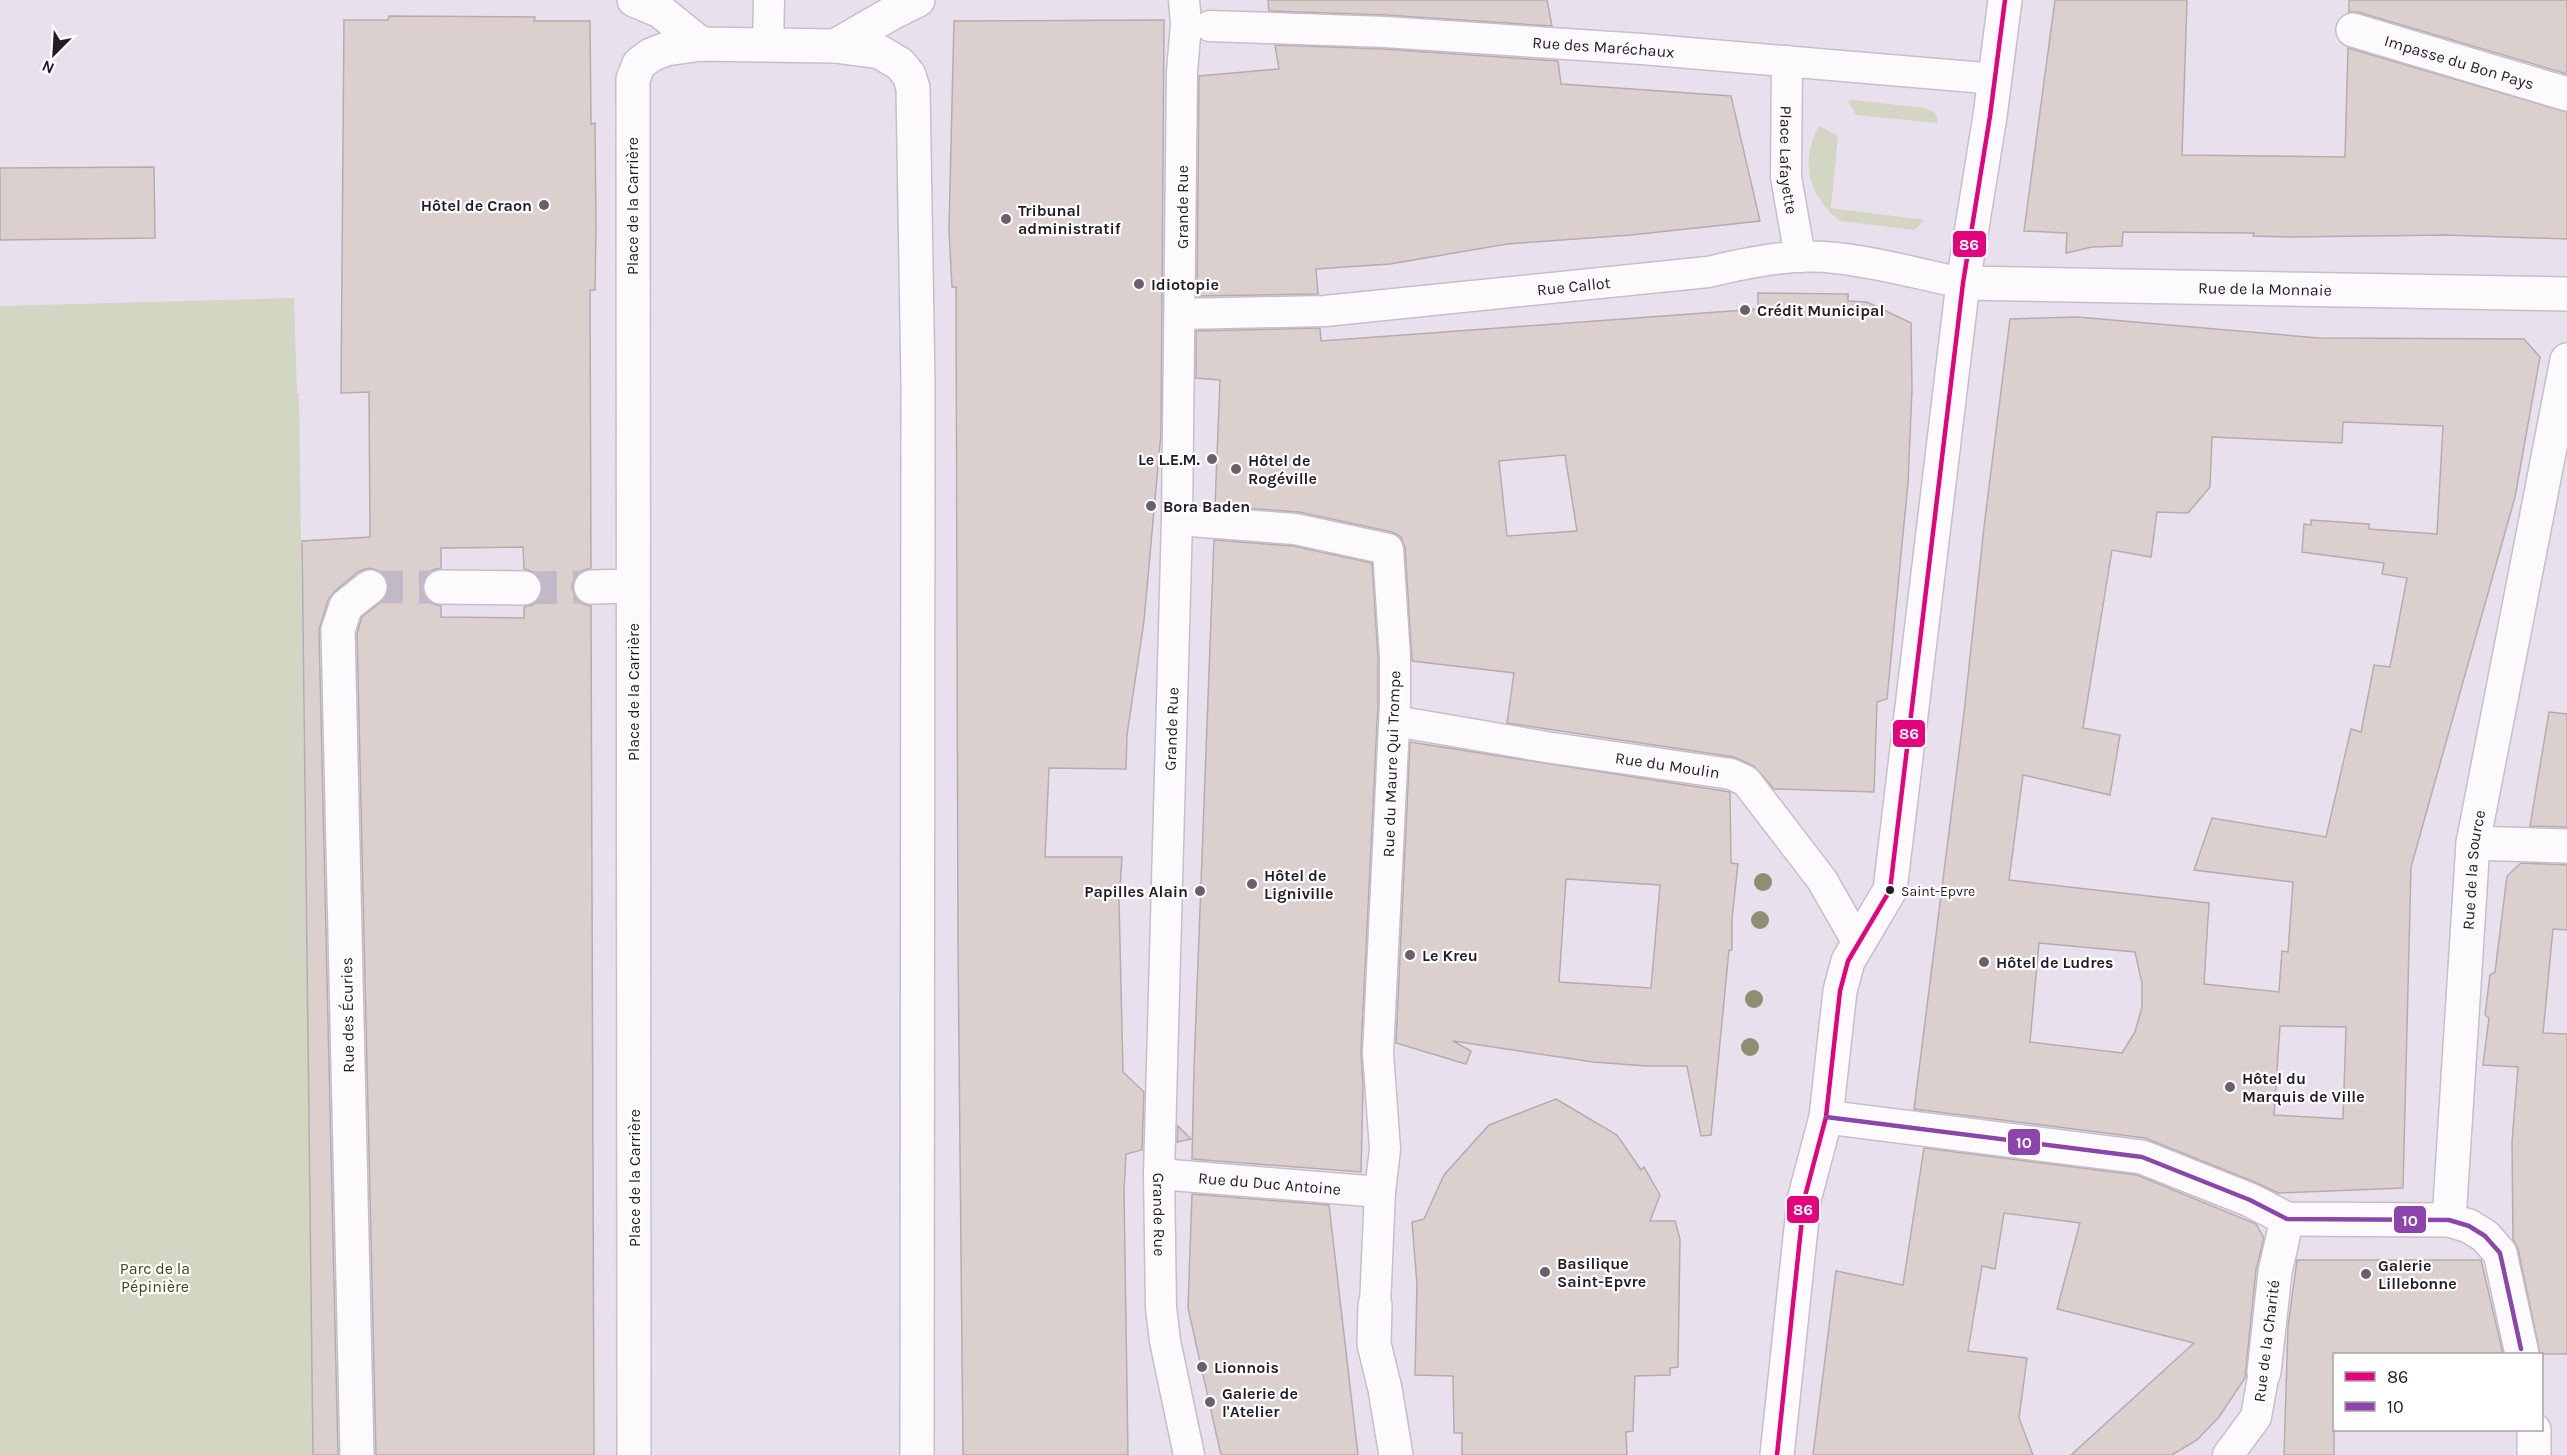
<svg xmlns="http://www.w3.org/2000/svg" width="2567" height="1455" font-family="Karla,sans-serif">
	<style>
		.green { fill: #d2d6c2 }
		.building { fill: #dcd0ce; stroke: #b5acaf; stroke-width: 1.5; fill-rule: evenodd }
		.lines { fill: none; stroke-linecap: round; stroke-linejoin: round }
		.minor-tunnel { stroke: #c1b9c6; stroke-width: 33; stroke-dasharray: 33 16; stroke-linecap: butt }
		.pedestrian-casing { stroke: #c6bfca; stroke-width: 33 }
		.minor-casing { stroke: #c6bfca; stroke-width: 36 }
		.pedestrian { stroke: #fcfafc; stroke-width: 30 }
		.minor { stroke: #fcfafc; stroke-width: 33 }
		.bus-1-casing { stroke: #fff; stroke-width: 9 }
		.bus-2-casing { stroke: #fff; stroke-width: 9 }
		.bus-1 { stroke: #e5007d; stroke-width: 4.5 }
		.bus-2 { stroke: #8e44ad; stroke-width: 4.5 }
		.tree { fill: #8d8f73 }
		.poi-dot { fill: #68616c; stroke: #fff; stroke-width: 2 }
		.bus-dot { fill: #231c26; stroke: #fff; stroke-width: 2 }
		.labels { text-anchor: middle; stroke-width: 4.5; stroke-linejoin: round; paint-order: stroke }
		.bus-label { font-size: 14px; fill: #231c26; stroke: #fff; text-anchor: start }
		.street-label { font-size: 16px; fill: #231c26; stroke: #fff }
		.poi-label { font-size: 16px; font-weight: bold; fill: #231c26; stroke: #fff; text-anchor: start }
		.park-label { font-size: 16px; fill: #414d0e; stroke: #fff }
		.line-badge { stroke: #fff; stroke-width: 2 }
		.badge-label { font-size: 16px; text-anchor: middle; font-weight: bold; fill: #fff }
	</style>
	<rect width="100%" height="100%" fill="#e9e0ee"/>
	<g class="green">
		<polygon points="1853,100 1925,108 1934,112 1937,117 1937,123 1856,115 1848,101"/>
		<path d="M 1819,126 L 1838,136 L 1831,208 L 1925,220 L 1914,230 L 1840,221 C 1809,197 1799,161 1819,126 Z"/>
		<polygon points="294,298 297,393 299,393 313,1455 0,1455 0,306"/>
	</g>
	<g class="building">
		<polygon points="1268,0 1547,0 1552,26 1386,15 1269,11"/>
		<polygon points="2055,0 2187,0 2182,155 2345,157 2348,48 2567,112 2567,239 2446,235 2292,237 2253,236 2254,233 2123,232 2122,246 2092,247 2066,253 2067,233 2024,231"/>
		<polygon points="2349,0 2567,0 2567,74 2358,12 2349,12"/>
		<path d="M 389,16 L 535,17 L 534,21 L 590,21 L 591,124 L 595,123 L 596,227 L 595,290 L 590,290 L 591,568 L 581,571 L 574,579 L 572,587 L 575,597 L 583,604 L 591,606 L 594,1455 L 376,1455 L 357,633 L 362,617 L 382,601 L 387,594 L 389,585 L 384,575 L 377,570 L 368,568 L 358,572 L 334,592 L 328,600 L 319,630 L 338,1455 L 313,1455 L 302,541 L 370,537 L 369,392 L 341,393 L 344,20 L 388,20 ZM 523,547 L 524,569 L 534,572 L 541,579 L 543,588 L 540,598 L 533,605 L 524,607 L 524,618 L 441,617 L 441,606 L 431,603 L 424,596 L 422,586 L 425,577 L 432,570 L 441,568 L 441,548 Z"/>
		<polygon points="1164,20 1161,433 1144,621 1127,735 1126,769 1049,768 1045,857 1122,857 1119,902 1123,1072 1144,1092 1142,1150 1126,1154 1124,1191 1128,1455 963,1455 958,946 956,287 952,287 949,230 954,21"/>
		<polygon points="1275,45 1384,49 1558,61 1561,84 1731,96 1760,221 1631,235 1507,244 1390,264 1316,269 1318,294 1197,296 1199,76 1279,69"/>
		<polygon points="154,167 155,238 0,240 0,168"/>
		<path d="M 1758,293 L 1848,294 L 1848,301 L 1867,302 L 1911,323 L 1912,389 L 1908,483 L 1887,699 L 1877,702 L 1874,792 L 1774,789 L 1754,766 L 1734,757 L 1507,723 L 1514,673 L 1412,661 L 1405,548 L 1401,537 L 1392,532 L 1299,512 L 1215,506 L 1220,380 L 1196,378 L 1196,331 L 1320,328 L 1321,341 L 1758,309 ZM 1565,455 L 1577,531 L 1507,536 L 1499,461 Z"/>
		<path d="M 2077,317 L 2319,338 L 2524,339 L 2540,357 L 2515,497 L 2411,867 L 2403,1188 L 2278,1193 L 2257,1183 L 2145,1138 L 1914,1109 L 1964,713 L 1984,527 L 2010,319 ZM 2343,422 L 2443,426 L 2437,534 L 2369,529 L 2369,524 L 2311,520 L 2311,525 L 2304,524 L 2302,552 L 2384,563 L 2382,574 L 2407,578 L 2390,667 L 2374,665 L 2361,732 L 2351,729 L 2326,837 L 2212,818 L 2194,870 L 2293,882 L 2288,952 L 2282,951 L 2279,992 L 2204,984 L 2209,903 L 2009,880 L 2023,775 L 2110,795 L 2120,735 L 2083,728 L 2112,550 L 2151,557 L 2157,512 L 2188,513 L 2210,487 L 2212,437 L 2342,443 ZM 2039,943 L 2135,952 L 2142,983 L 2142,1007 L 2135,1032 L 2122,1053 L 2030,1042 ZM 2280,1026 L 2346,1027 L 2343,1119 L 2274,1115 Z"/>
		<polygon points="1214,540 1293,546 1372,563 1378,658 1378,704 1361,1052 1363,1086 1361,1172 1192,1159 1194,1068"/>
		<polygon points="2549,712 2567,714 2567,827 2530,826"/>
		<path d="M 1410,742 L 1730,792 L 1731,863 L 1738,864 L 1732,918 L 1732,950 L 1729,950 L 1711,1135 L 1701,1136 L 1687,1066 L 1647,1066 L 1593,1062 L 1453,1041 L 1471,1051 L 1466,1064 L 1396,1043 ZM 1566,879 L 1660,885 L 1651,988 L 1559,982 Z"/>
		<polygon points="2521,863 2567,865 2567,930 2553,929 2543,1033 2567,1034 2567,1354 2540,1354 2518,1249 2513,1239 2512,1142 2518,1067 2483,1065 2489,1018 2485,1015 2490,975 2495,972 2507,876"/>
		<polygon points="1556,1099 1617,1135 1641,1170 1644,1167 1660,1195 1650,1221 1675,1221 1680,1239 1678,1367 1670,1368 1670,1375 1635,1376 1633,1431 1626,1432 1627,1455 1462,1455 1462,1433 1454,1433 1453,1376 1415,1375 1417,1285 1412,1222 1424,1219 1444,1175 1489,1125"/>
		<polygon points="1178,1126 1191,1139 1177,1142"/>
		<polygon points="1924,1148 2137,1175 2256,1224 2264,1238 2256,1270 2245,1378 2219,1417 2197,1440 2172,1455 2071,1455 2194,1343 2057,1309 2080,1223 2004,1213 1995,1269 1982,1266 1968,1351 2027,1358 2019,1418 2033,1455 1813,1455 1836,1271 1903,1285"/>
		<polygon points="1192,1194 1329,1205 1358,1455 1221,1455 1188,1308"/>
		<polygon points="2297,1260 2481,1260 2503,1354 2334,1354 2334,1455 2284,1455 2288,1327"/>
	</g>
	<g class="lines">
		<g class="minor-tunnel">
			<polyline points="370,587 441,587"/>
			<polyline points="524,588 591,587"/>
		</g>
		<g class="pedestrian-casing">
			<g id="pedestrian">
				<path id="s1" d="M 1184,0 L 1186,24 L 1182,72 L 1177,520 L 1159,1174 L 1161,1307 L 1165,1341 L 1189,1455"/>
				<path id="s2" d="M 1210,26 L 1385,32 L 1642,49 L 1996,79"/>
				<polyline points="768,45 769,0"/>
				<path id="s3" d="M 1787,61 L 1786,177 L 1800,257"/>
				<path id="s4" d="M 1181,314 L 1325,311 L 1708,272 C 1750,262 1793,253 1836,258 C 1878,262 1922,275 1963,283"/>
				<polyline points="1177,520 1295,529 1388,549 1395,657 1395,704 1378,1053 1385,1149 1380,1192 1375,1305"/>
				<path id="s5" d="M 1395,721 L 1546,747 L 1731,774 L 1746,781 L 1822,880 L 1858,943"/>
				<path id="s6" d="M 1159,1174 L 1380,1192"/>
				<polyline points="2228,1455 2256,1417 2264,1372"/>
			</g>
		</g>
		<g class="minor-casing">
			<g id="minor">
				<polyline points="634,0 660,11 701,44"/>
				<path id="s7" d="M 2353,30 L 2567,94"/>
				<polyline points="835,46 892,13 918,0"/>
				<path id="s8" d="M 1963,283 L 2567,294"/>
				<polyline points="441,587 524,588"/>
				<polyline points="591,587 632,586"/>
				<polyline points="2473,843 2567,846"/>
				<polyline points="1826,1117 2142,1157 2250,1200 2287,1219 2449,1220 2469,1226 2485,1236 2500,1253 2522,1354"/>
				<path id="s9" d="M 2449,1220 L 2473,843 L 2567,360"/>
				<polyline points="1375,1305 1374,1344 1385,1389 1396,1455"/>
				<polyline points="2264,1372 2275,1272 2287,1219"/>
				<polyline points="357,1455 338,630 346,606 370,587"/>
				<polyline points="634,1455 633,79 639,64 651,55 666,49 701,44 835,46 880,52 900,64 909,75 913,88 918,384 917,1455"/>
				<polyline points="1777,1455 1804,1200 1826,1117 1840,991 1848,961 1890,890 1963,283 1990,116 2005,0"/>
				<polyline points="2534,1455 2534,1430"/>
			</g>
		</g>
		<use href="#pedestrian" class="pedestrian"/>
		<use href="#minor" class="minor"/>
		<g class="bus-1-casing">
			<polyline id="bus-1" points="1777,1455 1804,1200 1826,1117 1840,991 1848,961 1890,890 1963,283 1990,116 2005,0"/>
		</g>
		<g class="bus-2-casing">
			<polyline id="bus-2" points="1826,1117 2142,1157 2250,1200 2287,1219 2449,1220 2469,1226 2485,1236 2500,1253 2521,1349"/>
		</g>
		<use href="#bus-1" class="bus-1"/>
		<use href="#bus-2" class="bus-2"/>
	</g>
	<g class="tree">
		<circle cx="1763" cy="882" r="9"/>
		<circle cx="1760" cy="920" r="9"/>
		<circle cx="1754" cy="999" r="9"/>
		<circle cx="1750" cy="1047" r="9"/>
	</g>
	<g class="poi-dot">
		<circle cx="544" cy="205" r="6"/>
		<circle cx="1006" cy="219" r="6"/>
		<circle cx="1139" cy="284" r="6"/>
		<circle cx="1745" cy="310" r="6"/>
		<circle cx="1212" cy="459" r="6"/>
		<circle cx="1236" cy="469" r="6"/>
		<circle cx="1151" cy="506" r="6"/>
		<circle cx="1252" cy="884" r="6"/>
		<circle cx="1200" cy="891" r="6"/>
		<circle cx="1410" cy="955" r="6"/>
		<circle cx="1984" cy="962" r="6"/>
		<circle cx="2230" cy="1087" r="6"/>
		<circle cx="1545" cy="1272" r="6"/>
		<circle cx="2366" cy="1274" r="6"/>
		<circle cx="1202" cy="1367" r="6"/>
		<circle cx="1210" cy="1402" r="6"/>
	</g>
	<circle class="bus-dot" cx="1890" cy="890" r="5"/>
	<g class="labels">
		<g class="bus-label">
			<text x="1901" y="896">Saint-Epvre</text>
		</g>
		<g class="street-label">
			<text dy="6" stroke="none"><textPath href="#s2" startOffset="394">Rue des Maréchaux</textPath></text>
			<text dy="6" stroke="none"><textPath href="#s7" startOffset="111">Impasse du Bon Pays</textPath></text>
			<text dy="6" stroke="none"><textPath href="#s3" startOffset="99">Place Lafayette</textPath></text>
			<text transform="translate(632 206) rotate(-90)" y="6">Place de la Carrière</text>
			<text transform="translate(1182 207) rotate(-90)" y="6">Grande Rue</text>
			<text dy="6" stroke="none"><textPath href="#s4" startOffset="394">Rue Callot</textPath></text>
			<text dy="6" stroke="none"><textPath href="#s8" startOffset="302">Rue de la Monnaie</textPath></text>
			<text transform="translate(633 692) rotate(-90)" y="6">Place de la Carrière</text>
			<text transform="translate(1171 729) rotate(-88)" y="6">Grande Rue</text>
			<text transform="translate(1391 764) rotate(-88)" y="6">Rue du Maure Qui Trompe</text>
			<text dy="6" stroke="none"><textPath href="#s5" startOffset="276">Rue du Moulin</textPath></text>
			<text dy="6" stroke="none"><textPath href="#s9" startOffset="351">Rue de la Source</textPath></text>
			<text transform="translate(347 1015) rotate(-91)" y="6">Rue des Écuries</text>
			<text transform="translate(634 1178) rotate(-90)" y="6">Place de la Carrière</text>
			<text dy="6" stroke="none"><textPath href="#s6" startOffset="111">Rue du Duc Antoine</textPath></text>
			<text dy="6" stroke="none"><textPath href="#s1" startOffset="1215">Grande Rue</textPath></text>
			<text transform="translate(2266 1341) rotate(-83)" y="6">Rue de la Charité</text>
		</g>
		<g class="poi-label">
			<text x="532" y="211" text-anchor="end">Hôtel de Craon</text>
			<text x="1018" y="216">Tribunal<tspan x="1018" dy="18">administratif</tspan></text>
			<text x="1151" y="290">Idiotopie</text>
			<text x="1757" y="316">Crédit Municipal</text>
			<text x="1200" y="465" text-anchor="end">Le L.E.M.</text>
			<text x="1248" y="466">Hôtel de<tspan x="1248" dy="18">Rogéville</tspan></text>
			<text x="1163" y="512">Bora Baden</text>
			<text x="1264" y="881">Hôtel de<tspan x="1264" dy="18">Ligniville</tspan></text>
			<text x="1188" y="897" text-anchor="end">Papilles Alain</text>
			<text x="1422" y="961">Le Kreu</text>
			<text x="1996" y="968">Hôtel de Ludres</text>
			<text x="2242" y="1084">Hôtel du<tspan x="2242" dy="18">Marquis de Ville</tspan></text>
			<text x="1557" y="1269">Basilique<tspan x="1557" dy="18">Saint-Epvre</tspan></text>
			<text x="2378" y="1271">Galerie<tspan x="2378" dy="18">Lillebonne</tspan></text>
			<text x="1214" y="1373">Lionnois</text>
			<text x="1222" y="1399">Galerie de<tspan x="1222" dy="18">l'Atelier</tspan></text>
		</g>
		<g class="park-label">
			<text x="155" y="1274">Parc de la<tspan x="155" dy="18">Pépinière</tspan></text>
		</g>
	</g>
	<g class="line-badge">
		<rect x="1952" y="230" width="35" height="28" rx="6" fill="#e5007d"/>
		<rect x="1892" y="719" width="34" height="29" rx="6" fill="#e5007d"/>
		<rect x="2007" y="1128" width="34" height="28" rx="6" fill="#8e44ad"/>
		<rect x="1786" y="1195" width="34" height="29" rx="6" fill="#e5007d"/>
		<rect x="2393" y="1205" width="34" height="29" rx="6" fill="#8e44ad"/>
	</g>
	<g class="badge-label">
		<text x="1969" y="250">86</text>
		<text x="1909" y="739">86</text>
		<text x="2024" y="1148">10</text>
		<text x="1803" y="1215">86</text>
		<text x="2410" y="1226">10</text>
	</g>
	<rect x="2333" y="1353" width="210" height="78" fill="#ffffff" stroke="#a7a4a8" stroke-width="1.5"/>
	<rect x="2345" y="1372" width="30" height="9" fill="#e5007d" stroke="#a7a4a8" stroke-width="1.5"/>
	<text x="2387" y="1383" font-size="18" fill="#231c26">86</text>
	<rect x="2345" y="1402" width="30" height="9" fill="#8e44ad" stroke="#a7a4a8" stroke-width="1.5"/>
	<text x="2387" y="1413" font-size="18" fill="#231c26">10</text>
	<g transform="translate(54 54) rotate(204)" stroke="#ffffff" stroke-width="4.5" paint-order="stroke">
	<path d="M0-4.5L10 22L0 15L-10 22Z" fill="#231c26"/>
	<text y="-9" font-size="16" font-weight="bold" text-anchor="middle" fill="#231c26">N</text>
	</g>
</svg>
